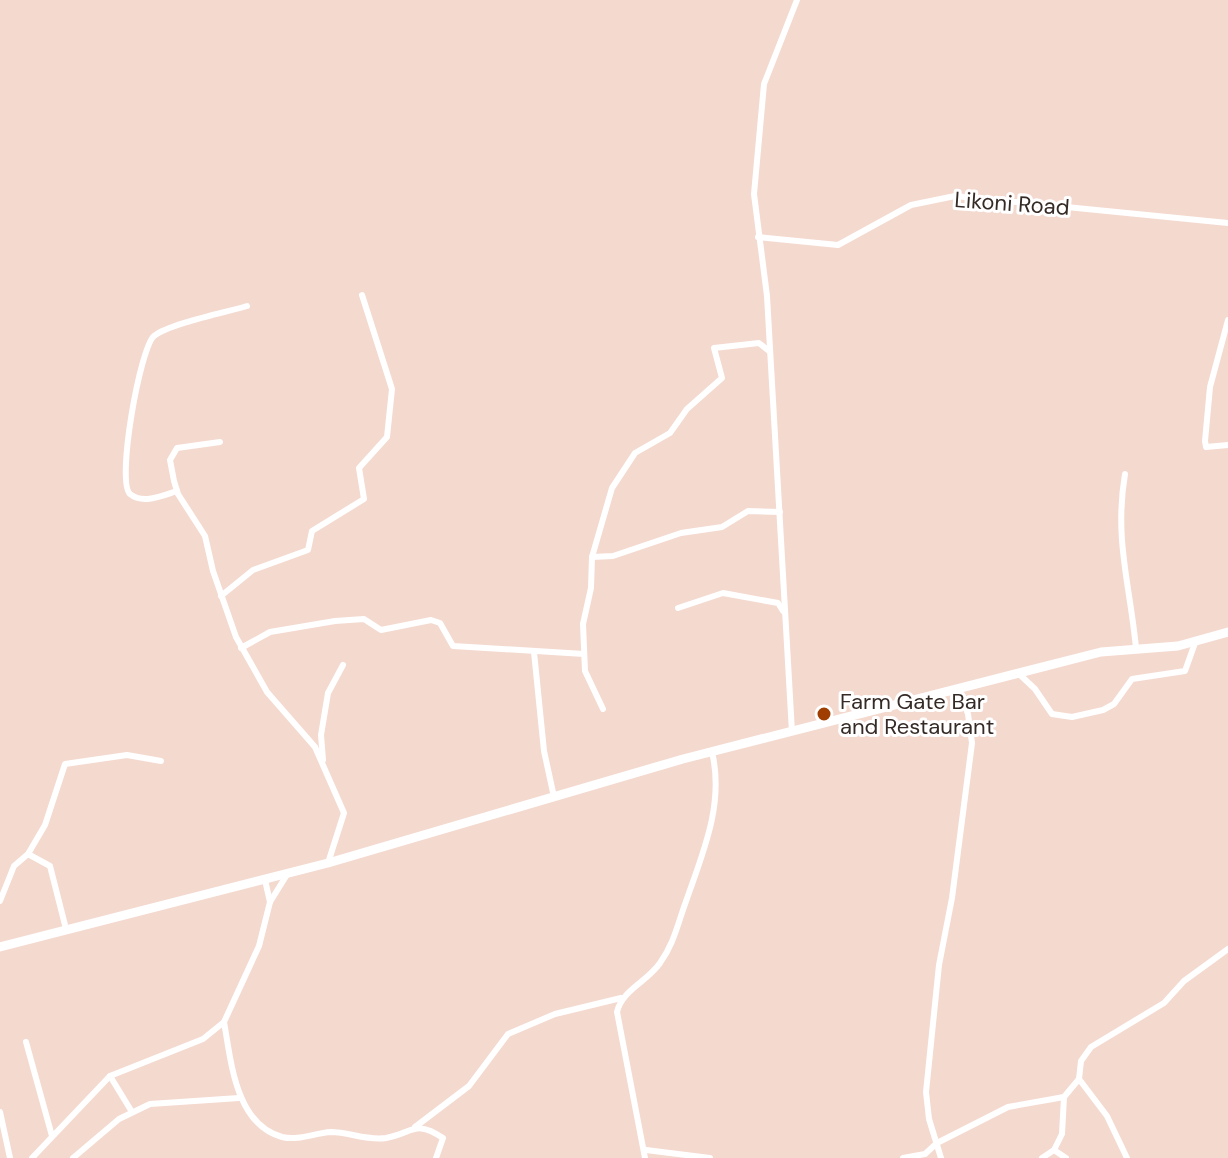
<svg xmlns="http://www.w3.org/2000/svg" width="1228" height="1158" font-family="'DM Sans',sans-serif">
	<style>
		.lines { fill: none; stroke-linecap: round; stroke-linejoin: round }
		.street { stroke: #fff; stroke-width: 6 }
		.secondary { stroke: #fff; stroke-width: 9 }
		.poi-dot { fill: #a03d00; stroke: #fff; stroke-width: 3 }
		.labels { text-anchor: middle; stroke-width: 6; stroke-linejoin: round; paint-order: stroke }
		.street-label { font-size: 22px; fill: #342a26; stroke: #fff }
		.poi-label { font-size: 22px; fill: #342a26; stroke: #fff; text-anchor: start }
	</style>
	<rect width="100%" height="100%" fill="#f4d9cf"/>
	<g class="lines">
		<g class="street">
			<polyline points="758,237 838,245 911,205 955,196 1228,223"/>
			<polyline points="1228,320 1210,387 1205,441 1206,447 1228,445"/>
			<polyline points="220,442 177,448 170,460 174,481 178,494 205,536 213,571 236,637 267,692 315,747 344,813 328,863"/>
			<path d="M 1125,474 C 1114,539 1130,585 1136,648"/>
			<path d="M 177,491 C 164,495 143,505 130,494 C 116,482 140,348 154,336 C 168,324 227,312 247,306"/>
			<polyline points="592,557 613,556 681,533 722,527 748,511 780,512"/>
			<polyline points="221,596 253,570 308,550 312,531 364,499 359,468 387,437 392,389 362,295"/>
			<polyline points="678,608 723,593 778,603 783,611"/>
			<polyline points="241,648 270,632 335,621 364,619 381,630 431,620 440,623 453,646 584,654"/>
			<polyline points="534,652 544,751 554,797"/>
			<polyline points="1018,673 1035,689 1052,714 1072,717 1103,710 1114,704 1132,679 1185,671 1195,643"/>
			<polyline points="603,709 585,671 583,624 591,588 592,557 612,488 635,453 670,433 687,409 722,378 714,348 759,343 769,351"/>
			<polyline points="792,732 767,296 754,194 764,84 797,0"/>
			<polyline points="323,760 321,735 328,693 343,665"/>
			<polyline points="28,854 50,866 66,929"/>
			<polyline points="265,880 270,902"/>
			<polyline points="0,901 14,866 28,854 45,825 65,764 127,755 161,761"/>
			<path d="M 224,1022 C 231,1060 235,1124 282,1137 C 299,1141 314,1133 331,1132 C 349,1132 367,1141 386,1138 C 413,1133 415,1119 443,1138 L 436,1158"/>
			<polyline points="26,1042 52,1136"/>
			<polyline points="110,1076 132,1112"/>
			<polyline points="1079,1079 1107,1116 1127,1158"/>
			<polyline points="0,1112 10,1158"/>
			<polyline points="415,1127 469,1086 508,1034 555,1014 621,998"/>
			<polyline points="646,1150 710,1158"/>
			<polyline points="1054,1150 1062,1134 1064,1097"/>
			<polyline points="32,1158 110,1076 203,1039 224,1022 259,946 270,902 288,873"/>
			<polyline points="73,1158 119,1119 150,1104 239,1098"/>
			<path d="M 645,1158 L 617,1012 C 622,990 647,982 660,963 C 673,945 677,927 684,907 C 701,857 725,806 712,752"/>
			<polyline points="903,1158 925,1154 937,1143 1008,1107 1064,1097 1079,1079 1081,1061 1091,1047 1164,1003 1184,981 1228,949"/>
			<polyline points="941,1158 929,1119 926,1092 939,965 952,898 972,743 968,714 959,690"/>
			<polyline points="1042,1158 1054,1150 1066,1158"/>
		</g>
		<polyline class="secondary" points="0,947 328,863 683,759 1101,652 1178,646 1228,632"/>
	</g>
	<circle class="poi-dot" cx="824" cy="714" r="8"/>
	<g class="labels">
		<g class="street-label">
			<text transform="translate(1012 203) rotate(4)" y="8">Likoni Road</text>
		</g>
		<g class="poi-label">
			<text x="840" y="709">Farm Gate Bar<tspan x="840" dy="25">and Restaurant</tspan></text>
		</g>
	</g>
</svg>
